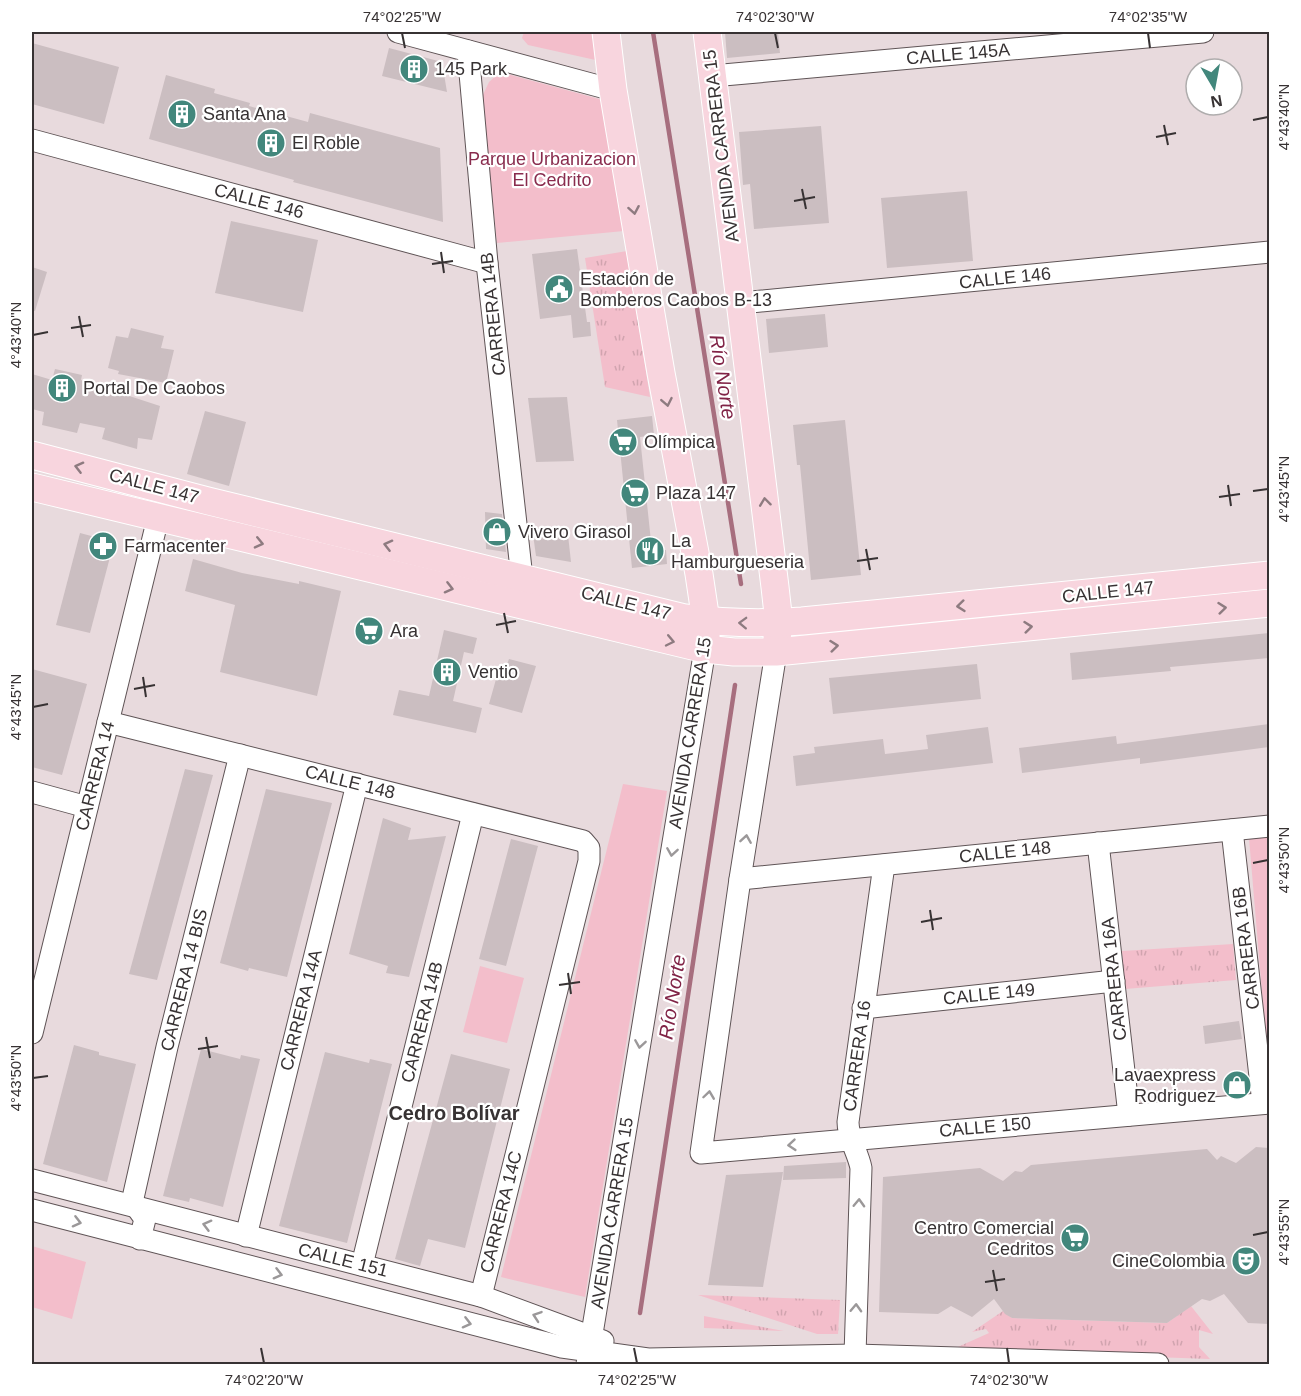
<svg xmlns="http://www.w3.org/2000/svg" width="1301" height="1396" font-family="Helvetica,sans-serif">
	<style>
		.grass { fill: url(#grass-tufts) }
		.park { fill: #f3becb }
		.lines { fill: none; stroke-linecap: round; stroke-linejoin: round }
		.stream { stroke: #a76e7e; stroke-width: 4.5 }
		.building { fill: #cbbec1 }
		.minor-casing { stroke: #5f5456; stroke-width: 23 }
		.major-casing { stroke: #fff; stroke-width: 29 }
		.minor { stroke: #fff; stroke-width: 21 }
		.major { stroke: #f8d5de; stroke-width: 27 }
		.oneway { stroke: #8e7b80 }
		.oneway2 { stroke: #9b9899 }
		.ticks { fill: none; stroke: #373233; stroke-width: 2 }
		.labels { text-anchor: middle; stroke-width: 4.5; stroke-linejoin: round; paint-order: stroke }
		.street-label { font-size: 18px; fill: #373233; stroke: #fff }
		.poi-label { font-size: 18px; fill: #373233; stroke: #fff; text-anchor: start }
		.park-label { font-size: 18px; fill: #892c4e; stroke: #fff }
		.water-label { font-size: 20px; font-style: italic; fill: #802346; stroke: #fff }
		.neighbourhood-label { font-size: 20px; font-weight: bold; fill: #373233; stroke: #fff }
		.neatline { fill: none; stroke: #373233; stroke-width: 2 }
		.ticks-label { font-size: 15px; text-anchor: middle; fill: #373233 }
	</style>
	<defs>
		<pattern id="grass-tufts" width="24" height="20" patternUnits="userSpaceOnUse" patternTransform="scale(1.5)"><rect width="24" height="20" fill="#f3becb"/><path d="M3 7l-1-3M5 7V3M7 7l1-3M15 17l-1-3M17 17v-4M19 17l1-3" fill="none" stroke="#d1a4af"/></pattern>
	</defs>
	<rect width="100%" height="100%" fill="#e8dadd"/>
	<g class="grass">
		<polygon points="627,251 650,397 605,387 585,258"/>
		<polygon points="1233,944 1236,980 1125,989 1122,951"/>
		<polygon points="698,1295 840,1300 838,1334 817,1334"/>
		<polygon points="1191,1306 1213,1334 1199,1330 1199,1347 1210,1359 951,1350 989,1333 986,1329 972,1332 1003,1311 1012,1318 1167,1323"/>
		<polygon points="704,1316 784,1331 704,1328"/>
	</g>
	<g class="park">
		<polygon points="524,32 595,32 600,61 528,45 522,38"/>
		<polygon points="500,72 603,100 624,231 497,243 482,97 489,82"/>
		<polygon points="623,784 667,791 585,1297 501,1277"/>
		<polygon points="1269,836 1269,1075 1249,838"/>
		<polygon points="480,966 524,978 507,1043 463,1032"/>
		<polygon points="32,1246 86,1262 72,1319 32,1307"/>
	</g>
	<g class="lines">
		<g class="stream">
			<polyline points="653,32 741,584"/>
			<polyline points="640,1313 735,685"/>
		</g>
	</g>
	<g class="building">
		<polygon points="725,32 778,32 780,53 727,58"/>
		<polygon points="32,43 119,67 104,124 32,104"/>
		<polygon points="389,48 442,62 447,92 382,76"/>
		<polygon points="166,75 215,89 214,93 250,103 249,106 308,122 310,113 440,148 443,222 293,182 294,180 149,139"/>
		<polygon points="821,126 829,223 754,229 750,184 743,185 739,132"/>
		<polygon points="967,191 973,261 887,268 881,198"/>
		<polygon points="231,221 318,240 303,312 215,293"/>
		<polygon points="577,249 587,322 590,322 591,336 573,338 571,315 540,319 532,254"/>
		<polygon points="32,267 47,272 35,311 32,310"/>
		<polygon points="825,314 828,347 769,353 766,319"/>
		<polygon points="131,328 164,336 161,348 174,350 166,383 118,374 119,371 108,368 116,336 128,338"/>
		<polygon points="55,369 82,375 81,380 89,383 89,388 114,396 114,391 160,406 152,440 138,438 137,449 102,439 105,428 80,423 77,433 42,425 44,412 32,409 32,374 52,380"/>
		<polygon points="567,397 574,461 536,462 528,398"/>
		<polygon points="205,411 246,422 229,486 187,474"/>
		<polygon points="652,416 654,435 640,437 652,551 666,550 667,564 632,568 617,420"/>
		<polygon points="845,420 861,575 811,580 800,465 797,465 793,425"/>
		<polygon points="485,512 502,514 506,552 486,549"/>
		<polygon points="532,527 568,535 571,562 536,556"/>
		<polygon points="80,533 114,542 90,633 56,625"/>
		<polygon points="193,559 242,573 299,584 299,581 341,591 317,696 220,672 235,605 185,591"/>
		<polygon points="444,630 477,638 473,654 464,652 453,701 482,708 476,733 393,715 399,690 429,696"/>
		<polygon points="1269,633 1269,658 1170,667 1171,671 1072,680 1070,653"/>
		<polygon points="509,659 536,666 522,713 489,704 500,665 506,667"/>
		<polygon points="977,664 981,699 833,714 829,678"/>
		<polygon points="32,669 87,684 62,775 32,767"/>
		<polygon points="1269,724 1269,747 1140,764 1140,758 1022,773 1019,748 1116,736 1117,744"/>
		<polygon points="988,727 993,763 796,786 793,756 815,753 814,747 883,739 885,754 928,749 926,735"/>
		<polygon points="185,769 213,775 157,980 129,974"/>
		<polygon points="266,789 332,803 287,977 249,968 248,971 220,963"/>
		<polygon points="383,818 411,828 408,840 446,836 409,977 386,973 388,966 349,954"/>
		<polygon points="511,839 538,846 506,966 479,959"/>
		<polygon points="1239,1021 1242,1039 1205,1044 1203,1026"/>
		<polygon points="74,1045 99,1052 99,1055 136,1064 107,1182 43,1164"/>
		<polygon points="201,1049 240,1059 241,1055 260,1059 223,1207 190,1198 189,1202 163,1196"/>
		<polygon points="325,1052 369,1063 370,1059 392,1064 347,1243 279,1226"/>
		<polygon points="451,1054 510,1069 465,1248 428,1239 420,1266 395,1259"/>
		<polygon points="1256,1147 1269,1148 1269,1324 1248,1323 1224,1294 1210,1301 1202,1299 1167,1323 1012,1318 1005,1314 994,1299 972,1317 951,1306 938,1314 879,1312 883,1177 980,1168 1003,1181 1015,1171 1022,1172 1031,1165 1207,1149 1217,1160 1221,1156 1236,1163"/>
		<polygon points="846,1162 846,1178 783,1180 784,1166"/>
		<polygon points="783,1172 763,1287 708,1285 726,1175"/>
	</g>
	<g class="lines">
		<g class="minor-casing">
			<g id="minor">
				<polyline points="398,32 613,90"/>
				<polyline points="468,51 487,263 522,578"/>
				<polyline points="712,76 1203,32"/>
				<polyline points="32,140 487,263"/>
				<polyline points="741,303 1270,252"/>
				<polyline points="776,652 740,879 701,1153 1270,1103"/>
				<polyline points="108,722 583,841 589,848 589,861 481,1296"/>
				<polyline points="32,792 87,807"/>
				<polyline points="1232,830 1263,1103"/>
				<polyline points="1098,843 1129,1115"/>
				<polyline points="740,879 1270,826"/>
				<polyline points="863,1008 1114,981"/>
				<polyline points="32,1033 158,518"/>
				<polyline points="32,1180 481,1296 603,1341"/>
				<polyline points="32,1210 562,1347 648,1359 855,1355 1158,1364"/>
				<polyline points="246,1236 357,784"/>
				<polyline points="140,1239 145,1219 135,1205 133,1198 167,1047 240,755"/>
				<polyline points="362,1265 473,814"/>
				<path d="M 855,1355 L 861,1168 C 858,1152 848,1139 848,1122 L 884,865"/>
				<polyline points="587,1364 705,649"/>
			</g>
		</g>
		<g class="major-casing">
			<g id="major">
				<polyline points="606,32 613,90 661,373 699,574 706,621 706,636"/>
				<polyline points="707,32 775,587 779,623 777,639"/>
				<path d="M 32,455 L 208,501 L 685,618 C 724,623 762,624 802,621 L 1270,575"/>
				<polyline points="32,487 705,649 734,652 776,652 1270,603"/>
			</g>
		</g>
		<use href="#minor" class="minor"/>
		<use href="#major" class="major"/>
	</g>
	<defs><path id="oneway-chevron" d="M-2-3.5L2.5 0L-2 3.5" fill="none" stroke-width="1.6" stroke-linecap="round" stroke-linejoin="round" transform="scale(1.5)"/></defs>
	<g class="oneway">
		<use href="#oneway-chevron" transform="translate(634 210) rotate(80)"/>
		<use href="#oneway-chevron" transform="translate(667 402) rotate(79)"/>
		<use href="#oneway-chevron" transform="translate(79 467) rotate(-166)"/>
		<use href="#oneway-chevron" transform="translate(765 502) rotate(-97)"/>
		<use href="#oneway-chevron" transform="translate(259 543) rotate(13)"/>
		<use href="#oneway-chevron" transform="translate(388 545) rotate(-166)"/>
		<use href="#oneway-chevron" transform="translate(449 588) rotate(14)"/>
		<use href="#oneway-chevron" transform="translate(961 606) rotate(174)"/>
		<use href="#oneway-chevron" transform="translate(1222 608) rotate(-6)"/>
		<use href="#oneway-chevron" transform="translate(743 623) rotate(-178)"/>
		<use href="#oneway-chevron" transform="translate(1028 627) rotate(-6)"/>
		<use href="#oneway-chevron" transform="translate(670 641) rotate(12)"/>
		<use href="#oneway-chevron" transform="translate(834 646) rotate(-6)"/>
	</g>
	<g class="oneway2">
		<use href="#oneway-chevron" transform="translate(746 839) rotate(-81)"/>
		<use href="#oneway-chevron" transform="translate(672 852) rotate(99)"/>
		<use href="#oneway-chevron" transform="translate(640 1044) rotate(99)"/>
		<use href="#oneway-chevron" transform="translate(709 1095) rotate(-82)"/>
		<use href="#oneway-chevron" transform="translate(792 1145) rotate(175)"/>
		<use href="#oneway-chevron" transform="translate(859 1203) rotate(-88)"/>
		<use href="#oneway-chevron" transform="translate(77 1222) rotate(14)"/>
		<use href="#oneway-chevron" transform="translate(207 1225) rotate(-165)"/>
		<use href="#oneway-chevron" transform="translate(278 1274) rotate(15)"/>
		<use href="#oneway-chevron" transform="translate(856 1308) rotate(-88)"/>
		<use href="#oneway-chevron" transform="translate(537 1316) rotate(-161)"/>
		<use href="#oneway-chevron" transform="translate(467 1323) rotate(14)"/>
	</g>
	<path class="ticks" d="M 402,33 L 405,48M 775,33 L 778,48M 1148,33 L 1150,48M 1253,120 L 1268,117M 1164,125 L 1168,145M 1156,137 L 1176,133M 802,189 L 806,209M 794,201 L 815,197M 441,252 L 444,273M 432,264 L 453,261M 79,316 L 83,337M 71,328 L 91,325M 33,335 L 48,332M 1228,485 L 1231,506M 1253,491 L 1268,489M 1219,497 L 1240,494M 866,549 L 870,570M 857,561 L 878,558M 504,613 L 508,633M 496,625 L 516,621M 143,677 L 146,697M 134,689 L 155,685M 33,707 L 48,704M 1253,863 L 1268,860M 930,910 L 933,930M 921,922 L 942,918M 568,973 L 571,994M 559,985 L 580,982M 206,1037 L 210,1058M 198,1049 L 218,1046M 33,1078 L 48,1076M 1253,1235 L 1268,1232M 993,1270 L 997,1291M 985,1282 L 1005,1279M 261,1348 L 264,1363M 634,1348 L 637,1363M 1007,1348 L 1009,1363"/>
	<defs>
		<g id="building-disc" transform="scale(1.5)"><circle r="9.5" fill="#42877c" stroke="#fff"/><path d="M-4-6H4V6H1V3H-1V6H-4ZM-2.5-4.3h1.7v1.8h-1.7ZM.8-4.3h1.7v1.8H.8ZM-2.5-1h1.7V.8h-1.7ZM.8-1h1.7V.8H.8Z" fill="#fff"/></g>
		<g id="civic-disc" transform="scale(1.5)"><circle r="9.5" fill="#42877c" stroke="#fff"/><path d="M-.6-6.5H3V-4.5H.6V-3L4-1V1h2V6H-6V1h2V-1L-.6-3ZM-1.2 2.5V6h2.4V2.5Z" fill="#fff"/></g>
		<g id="supermarket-disc" transform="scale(1.5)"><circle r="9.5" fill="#42877c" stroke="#fff"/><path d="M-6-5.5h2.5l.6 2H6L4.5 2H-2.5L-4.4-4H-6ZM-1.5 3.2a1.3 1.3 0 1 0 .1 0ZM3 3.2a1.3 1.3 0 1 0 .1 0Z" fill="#fff"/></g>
		<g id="shop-disc" transform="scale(1.5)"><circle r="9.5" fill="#42877c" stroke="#fff"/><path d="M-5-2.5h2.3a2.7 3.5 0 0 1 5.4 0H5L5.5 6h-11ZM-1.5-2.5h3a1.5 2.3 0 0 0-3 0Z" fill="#fff"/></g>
		<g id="pharmacy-disc" transform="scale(1.5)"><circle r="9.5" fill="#42877c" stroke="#fff"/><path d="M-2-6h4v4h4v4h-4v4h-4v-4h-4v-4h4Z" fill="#fff"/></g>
		<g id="restaurant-disc" transform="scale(1.5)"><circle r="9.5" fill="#42877c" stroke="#fff"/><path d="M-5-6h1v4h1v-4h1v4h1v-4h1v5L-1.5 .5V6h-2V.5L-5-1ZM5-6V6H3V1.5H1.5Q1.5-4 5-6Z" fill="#fff"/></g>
		<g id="theatre-disc" transform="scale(1.5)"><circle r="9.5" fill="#42877c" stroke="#fff"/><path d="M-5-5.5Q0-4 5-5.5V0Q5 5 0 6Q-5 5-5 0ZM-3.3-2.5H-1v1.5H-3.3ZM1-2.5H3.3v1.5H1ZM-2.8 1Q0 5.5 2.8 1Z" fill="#fff"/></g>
	</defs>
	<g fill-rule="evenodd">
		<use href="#building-disc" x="414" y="69"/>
		<use href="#building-disc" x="182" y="114"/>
		<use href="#building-disc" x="271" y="143"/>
		<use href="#civic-disc" x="559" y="289"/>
		<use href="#building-disc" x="62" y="388"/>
		<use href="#supermarket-disc" x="623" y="442"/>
		<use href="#supermarket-disc" x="635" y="493"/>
		<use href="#shop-disc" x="497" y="532"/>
		<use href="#pharmacy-disc" x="103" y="546"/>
		<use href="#restaurant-disc" x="650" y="551"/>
		<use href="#supermarket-disc" x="369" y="631"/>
		<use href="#building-disc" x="447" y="672"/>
		<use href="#shop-disc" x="1237" y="1085"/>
		<use href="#supermarket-disc" x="1075" y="1238"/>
		<use href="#theatre-disc" x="1246" y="1261"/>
	</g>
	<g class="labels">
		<g class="street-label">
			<text transform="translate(958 54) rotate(-5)" y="6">CALLE 145A</text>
			<text transform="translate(721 146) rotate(-97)" y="6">AVENIDA CARRERA 15</text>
			<text transform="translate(259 201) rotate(15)" y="6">CALLE 146</text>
			<text transform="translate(1005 278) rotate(-6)" y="6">CALLE 146</text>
			<text transform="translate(493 314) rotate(-96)" y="6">CARRERA 14B</text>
			<text transform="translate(154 486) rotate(15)" y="6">CALLE 147</text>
			<text transform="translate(1108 592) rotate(-6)" y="6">CALLE 147</text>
			<text transform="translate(626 603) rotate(14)" y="6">CALLE 147</text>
			<text transform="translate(690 733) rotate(-81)" y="6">AVENIDA CARRERA 15</text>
			<text transform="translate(95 776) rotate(-76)" y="6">CARRERA 14</text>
			<text transform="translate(350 782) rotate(14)" y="6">CALLE 148</text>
			<text transform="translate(1005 852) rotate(-6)" y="6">CALLE 148</text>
			<text transform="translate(1246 948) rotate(-97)" y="6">CARRERA 16B</text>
			<text transform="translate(1114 979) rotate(-96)" y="6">CARRERA 16A</text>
			<text transform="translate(184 980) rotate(-76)" y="6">CARRERA 14 BIS</text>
			<text transform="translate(989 994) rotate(-6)" y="6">CALLE 149</text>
			<text transform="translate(301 1010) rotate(-76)" y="6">CARRERA 14A</text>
			<text transform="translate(422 1022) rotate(-76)" y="6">CARRERA 14B</text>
			<text transform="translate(857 1056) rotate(-82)" y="6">CARRERA 16</text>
			<text transform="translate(985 1127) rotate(-5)" y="6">CALLE 150</text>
			<text transform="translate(501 1212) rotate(-76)" y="6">CARRERA 14C</text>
			<text transform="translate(612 1213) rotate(-81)" y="6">AVENIDA CARRERA 15</text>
			<text transform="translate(343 1260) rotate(14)" y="6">CALLE 151</text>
		</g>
		<g class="poi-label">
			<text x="435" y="75">145 Park</text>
			<text x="203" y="120">Santa Ana</text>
			<text x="292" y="149">El Roble</text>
			<text x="580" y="285">Estación de<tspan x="580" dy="21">Bomberos Caobos B-13</tspan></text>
			<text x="83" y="394">Portal De Caobos</text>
			<text x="644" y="448">Olímpica</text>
			<text x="656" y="499">Plaza 147</text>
			<text x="518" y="538">Vivero Girasol</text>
			<text x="671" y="547">La<tspan x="671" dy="21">Hamburgueseria</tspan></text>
			<text x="124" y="552">Farmacenter</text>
			<text x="390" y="637">Ara</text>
			<text x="468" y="678">Ventio</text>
			<text x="1216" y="1081" text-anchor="end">Lavaexpress<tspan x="1216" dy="21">Rodriguez</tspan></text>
			<text x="1054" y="1234" text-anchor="end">Centro Comercial<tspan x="1054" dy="21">Cedritos</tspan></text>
			<text x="1225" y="1267" text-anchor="end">CineColombia</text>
		</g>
		<g class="park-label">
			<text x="552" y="165">Parque Urbanizacion<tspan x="552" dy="21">El Cedrito</tspan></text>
		</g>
		<g class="water-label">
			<text transform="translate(723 377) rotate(81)" y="7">Río Norte</text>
			<text transform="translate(672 997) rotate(-81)" y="7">Río Norte</text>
		</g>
		<g class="neighbourhood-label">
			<text x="454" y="1120">Cedro Bolívar</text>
		</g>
	</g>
	<rect width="1301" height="1396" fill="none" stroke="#ffffff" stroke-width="66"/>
	<g transform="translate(1214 87) rotate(170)"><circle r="28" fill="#ffffff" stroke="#afadad" stroke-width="1.5"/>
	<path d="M0-4.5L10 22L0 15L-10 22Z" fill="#42877c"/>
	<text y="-9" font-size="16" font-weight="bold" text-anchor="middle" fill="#373233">N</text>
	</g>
	<rect x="33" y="33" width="1235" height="1330" class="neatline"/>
	<g class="ticks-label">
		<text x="402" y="22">74°02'25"W</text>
		<text x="775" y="22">74°02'30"W</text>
		<text x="1148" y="22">74°02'35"W</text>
		<text transform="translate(1284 117) rotate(-90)" y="5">4°43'40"N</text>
		<text transform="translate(16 335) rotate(-90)" y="5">4°43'40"N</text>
		<text transform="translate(1284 489) rotate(-90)" y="5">4°43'45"N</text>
		<text transform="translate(16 707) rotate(-90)" y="5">4°43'45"N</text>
		<text transform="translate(1284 860) rotate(-90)" y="5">4°43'50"N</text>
		<text transform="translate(16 1078) rotate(-90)" y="5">4°43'50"N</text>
		<text transform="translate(1284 1232) rotate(-90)" y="5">4°43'55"N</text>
		<text x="264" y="1385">74°02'20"W</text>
		<text x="637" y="1385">74°02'25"W</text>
		<text x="1009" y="1385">74°02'30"W</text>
	</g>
</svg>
